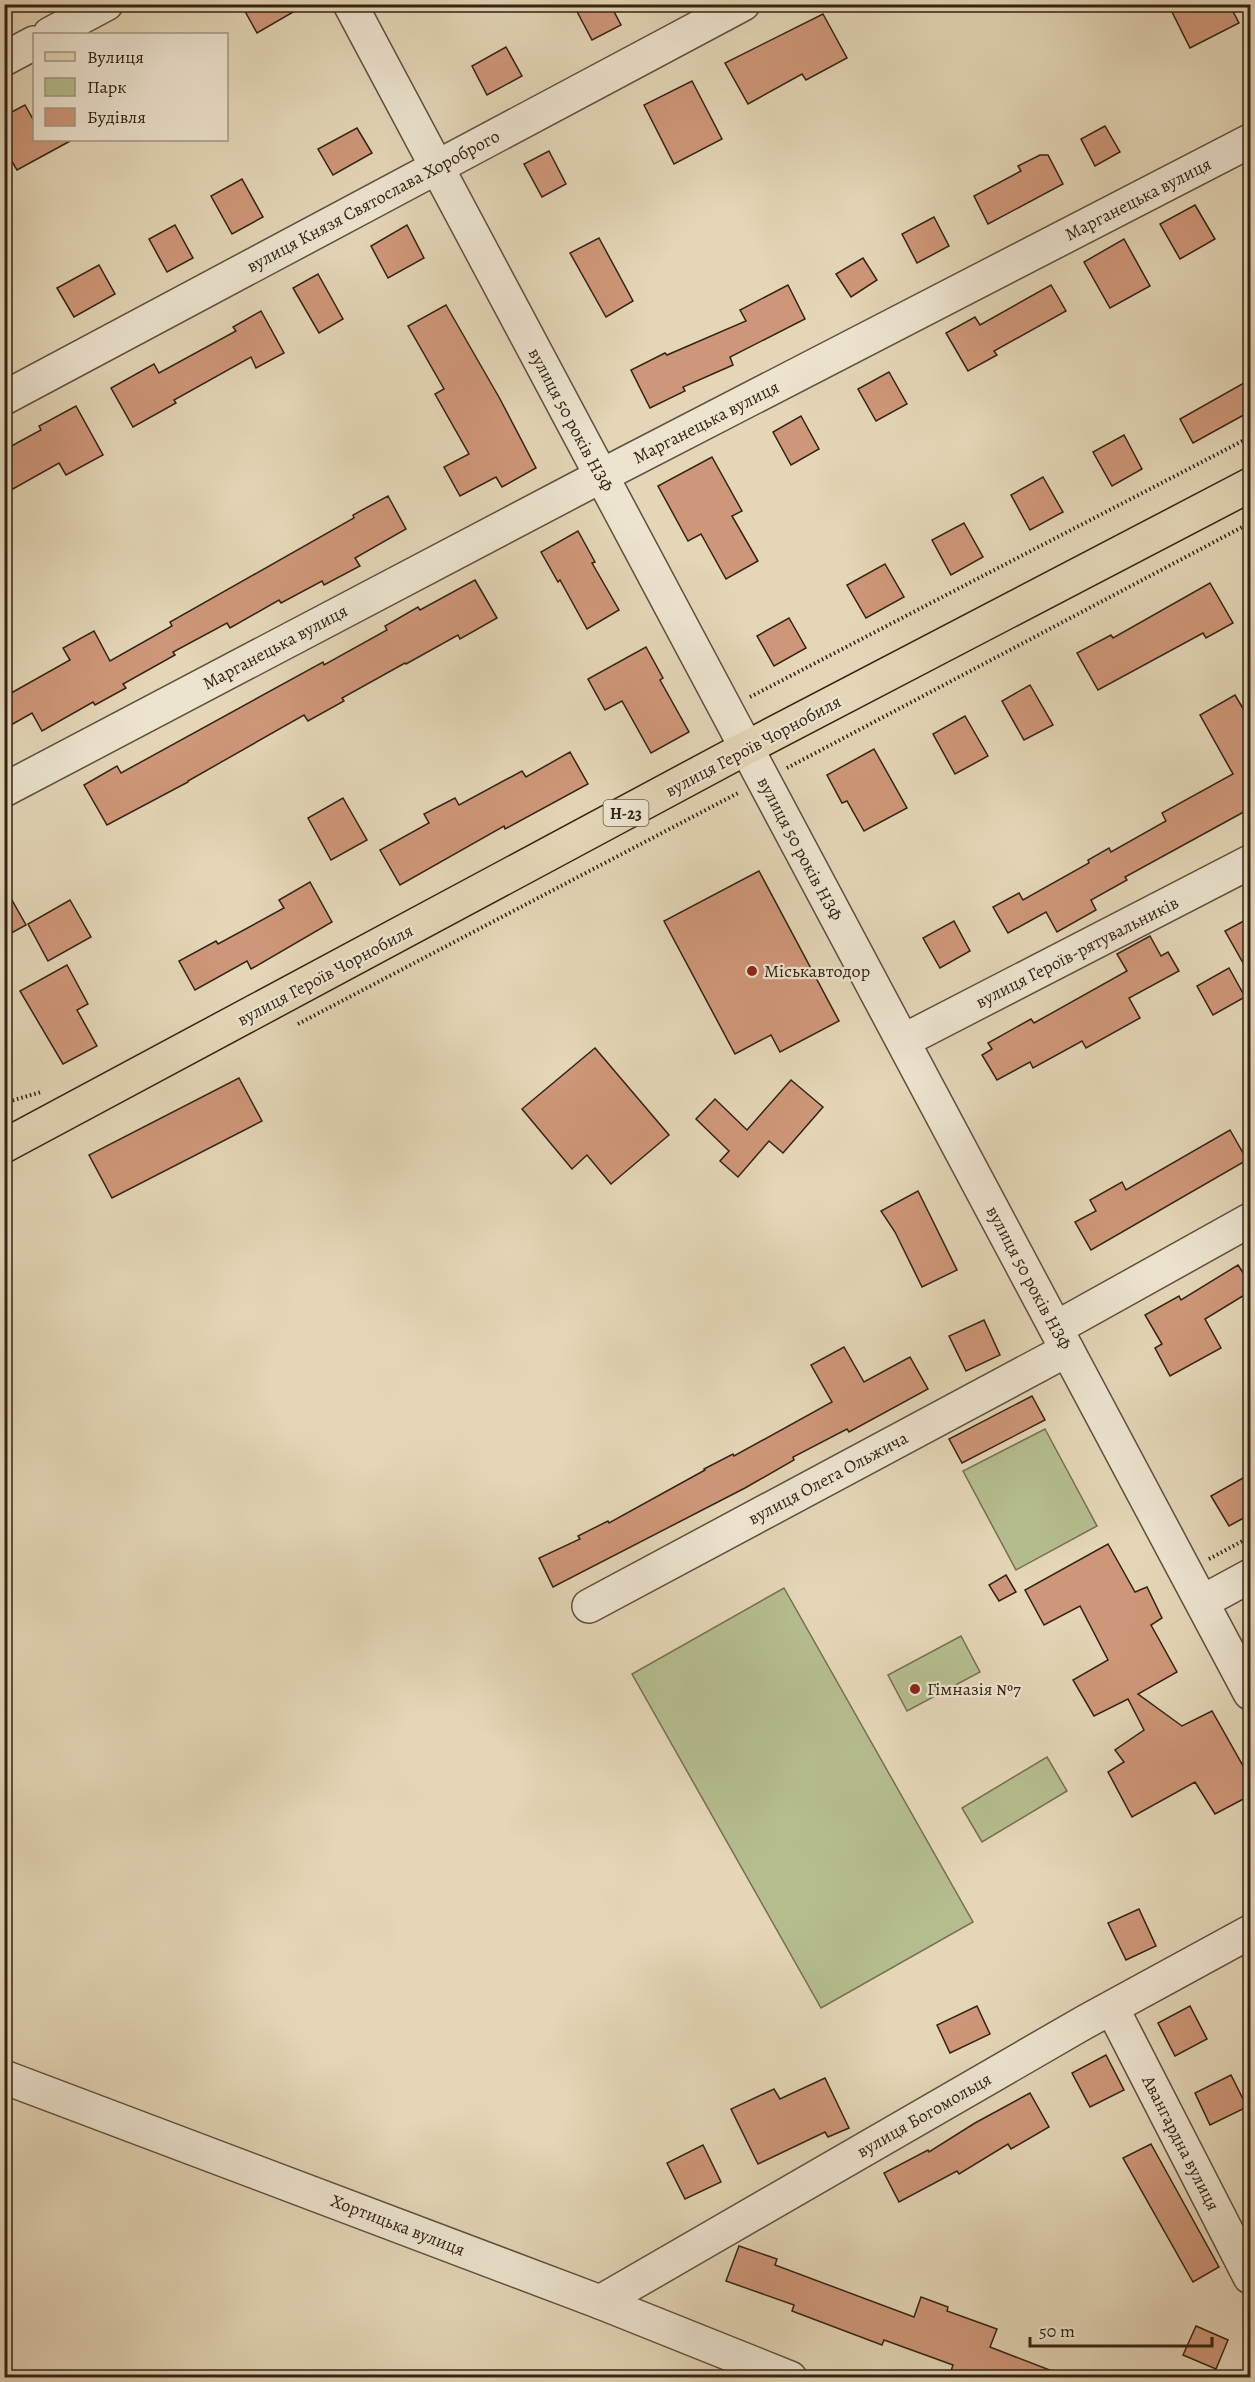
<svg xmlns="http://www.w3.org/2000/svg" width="1255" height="2382" font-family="Alegreya,serif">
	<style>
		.green { fill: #b5bd8e; stroke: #747050; stroke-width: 1.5 }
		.building { fill: #cf9779; stroke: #332313; stroke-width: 1.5 }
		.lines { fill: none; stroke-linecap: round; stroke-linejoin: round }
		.minor-casing { stroke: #5f503c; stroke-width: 36 }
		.major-casing { stroke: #332313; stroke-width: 36 }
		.path { stroke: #332313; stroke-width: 4; stroke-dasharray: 1.5 3; stroke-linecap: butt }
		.minor { stroke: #ede4d0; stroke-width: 33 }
		.major { stroke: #e4d6b7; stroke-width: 33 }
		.rail { stroke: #332313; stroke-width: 4.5; stroke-dasharray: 10 10; stroke-linecap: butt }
		.poi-dot { fill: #8f2418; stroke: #ede4d0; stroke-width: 2 }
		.labels { text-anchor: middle; stroke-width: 4.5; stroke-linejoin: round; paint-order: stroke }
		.shield { fill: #ede4d0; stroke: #6b5d4c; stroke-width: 1.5 }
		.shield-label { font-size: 16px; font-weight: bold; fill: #332313 }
		.street-label { font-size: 18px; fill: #332313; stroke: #ede4d0 }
		.poi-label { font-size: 18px; fill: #332313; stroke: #ede4d0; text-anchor: start }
	</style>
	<rect width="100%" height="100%" fill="#e4d6b7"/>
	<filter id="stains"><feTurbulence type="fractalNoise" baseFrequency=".00333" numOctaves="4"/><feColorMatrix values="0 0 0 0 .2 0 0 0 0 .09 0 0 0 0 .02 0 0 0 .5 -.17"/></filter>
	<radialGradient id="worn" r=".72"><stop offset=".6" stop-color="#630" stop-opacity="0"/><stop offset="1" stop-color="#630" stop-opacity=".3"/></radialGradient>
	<g class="green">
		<polygon points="1045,1429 1097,1526 1016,1570 963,1471"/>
		<polygon points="784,1588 973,1922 821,2008 632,1674"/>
		<polygon points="961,1636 980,1672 907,1711 888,1675"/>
		<polygon points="1047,1757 1067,1791 982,1842 962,1808"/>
	</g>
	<g class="building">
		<polygon points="241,4 307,4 257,33"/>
		<polygon points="573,4 610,4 621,25 592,40"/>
		<polygon points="1168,4 1229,4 1239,23 1190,48"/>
		<polygon points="823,14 847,58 806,80 802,74 748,104 725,63"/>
		<polygon points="506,47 522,76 487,95 472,66"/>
		<polygon points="692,81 722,139 674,164 644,105"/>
		<polygon points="25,105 34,121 34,140 72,140 17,170 4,148 4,116"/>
		<polygon points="1105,126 1120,152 1095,166 1081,139"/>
		<polygon points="357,128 372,153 333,175 318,149"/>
		<polygon points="549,151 566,184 542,197 524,164"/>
		<polygon points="1040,155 1048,155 1063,184 988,224 974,196 1021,171 1018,166"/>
		<polygon points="242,179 263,217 232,234 211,196"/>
		<polygon points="1195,205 1215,239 1180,259 1160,224"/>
		<polygon points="934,217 949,246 917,263 902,234"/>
		<polygon points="175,225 193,258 167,272 149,239"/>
		<polygon points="407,225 424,258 388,278 371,246"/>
		<polygon points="599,238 633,301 606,317 570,253"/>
		<polygon points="1124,239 1150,286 1110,308 1084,262"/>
		<polygon points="863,258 877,280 851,297 836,274"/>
		<polygon points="99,265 115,294 74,317 57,288"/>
		<polygon points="318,274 343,319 319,333 293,288"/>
		<polygon points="788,285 805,319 730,357 733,365 683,387 685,391 650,408 631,370 665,353 667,355 746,321 740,310"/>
		<polygon points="1051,285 1066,311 994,351 997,355 968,371 946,333 975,317 980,325"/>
		<polygon points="446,305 500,399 536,468 502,487 496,477 460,496 444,467 469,454 435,394 444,389 408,326"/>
		<polygon points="261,311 284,353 256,368 251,357 174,400 176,403 133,427 111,388 154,364 159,373 236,331 233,327"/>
		<polygon points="889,372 907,404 876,421 858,389"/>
		<polygon points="1251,379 1251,411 1193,443 1180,419"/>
		<polygon points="76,406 103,455 66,475 59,463 4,494 4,450 41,430 39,426"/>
		<polygon points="801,416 819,449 791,465 773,432"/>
		<polygon points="1124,435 1142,469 1112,486 1093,452"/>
		<polygon points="712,457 742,511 732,516 758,561 726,579 701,534 688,541 658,486"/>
		<polygon points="1043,477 1063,512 1030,530 1011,495"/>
		<polygon points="388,496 406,529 355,558 360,566 324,585 322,581 281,603 279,600 230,628 227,623 173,652 175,655 123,684 126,688 95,705 93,702 42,731 32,713 4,729 4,697 70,660 63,648 94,631 110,661 172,626 170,622 354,518 353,515"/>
		<polygon points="964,523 983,557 951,575 932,540"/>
		<polygon points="578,531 595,562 592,563 619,610 587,629 560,580 558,582 541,552"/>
		<polygon points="885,564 904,597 866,618 847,585"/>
		<polygon points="475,580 497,618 460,639 458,635 406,664 405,663 342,698 344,701 308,721 304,715 188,781 188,782 107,825 84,785 117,766 121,773 323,662 324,665 387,630 385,626 418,607 420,610"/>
		<polygon points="1210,583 1233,623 1206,638 1203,633 1098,690 1077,653 1111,635 1113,638"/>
		<polygon points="789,618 806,648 774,666 757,636"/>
		<polygon points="646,647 663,678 660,680 689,732 651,753 622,701 605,710 588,679"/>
		<polygon points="1030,685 1053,725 1024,740 1002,701"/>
		<polygon points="1235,695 1251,722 1251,808 1125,877 1127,880 1091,900 1096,910 1057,932 1046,912 1008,933 993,907 1019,893 1023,900 1089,863 1088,860 1109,848 1111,852 1166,821 1162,813 1233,774 1200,715"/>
		<polygon points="965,716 988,756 955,774 933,734"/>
		<polygon points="874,749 907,808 864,831 847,801 842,803 827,775"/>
		<polygon points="570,752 588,784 505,829 504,826 400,885 380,850 429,823 424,814 455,798 459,805 522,771 526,777"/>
		<polygon points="343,798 367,840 331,860 308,818"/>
		<polygon points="759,871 839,1021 780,1052 771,1035 735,1054 664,921"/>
		<polygon points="310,882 332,922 251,969 247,961 195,990 179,961 216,941 218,944 284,908 279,900"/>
		<polygon points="4,886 26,925 4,937"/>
		<polygon points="70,900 91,937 48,961 28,924"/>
		<polygon points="1251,917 1251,977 1225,931"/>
		<polygon points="954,921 970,951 940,968 923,938"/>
		<polygon points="1150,936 1161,956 1168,952 1179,971 1129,998 1140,1018 1086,1048 1082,1041 1033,1068 1030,1062 997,1080 982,1055 992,1049 988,1043 1031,1019 1034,1023 1127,971 1117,954"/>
		<polygon points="67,965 88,1004 77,1010 97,1046 63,1064 20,991"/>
		<polygon points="1229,968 1245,997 1213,1015 1197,986"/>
		<polygon points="595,1048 669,1135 611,1184 587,1155 572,1169 522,1109"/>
		<polygon points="239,1078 262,1121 112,1198 89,1155"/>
		<polygon points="791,1080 823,1107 783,1153 769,1141 738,1177 720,1161 729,1151 696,1119 715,1099 747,1130"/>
		<polygon points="1230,1130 1247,1160 1091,1250 1075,1222 1096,1211 1090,1200 1122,1182 1126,1190"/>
		<polygon points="918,1191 957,1270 922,1287 895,1232 881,1211"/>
		<polygon points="1238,1265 1251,1285 1251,1291 1205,1319 1221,1348 1170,1376 1155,1348 1162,1344 1145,1315 1179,1296 1181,1300"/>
		<polygon points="984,1320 1000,1355 966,1371 949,1336"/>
		<polygon points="844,1347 864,1382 910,1357 928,1389 849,1432 847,1429 793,1457 794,1460 745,1488 553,1587 539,1558 580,1539 578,1536 608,1521 609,1523 705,1470 704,1469 733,1454 734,1456 832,1402 811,1365"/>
		<polygon points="1032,1396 1045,1420 962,1463 949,1439"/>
		<polygon points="1243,1478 1251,1492 1251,1514 1229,1526 1211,1496"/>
		<polygon points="1108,1544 1135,1592 1147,1587 1162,1618 1151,1625 1177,1672 1138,1694 1182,1726 1212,1711 1251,1780 1251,1795 1215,1814 1195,1782 1132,1817 1108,1772 1124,1762 1115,1750 1144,1730 1128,1699 1094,1716 1073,1680 1108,1660 1080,1606 1044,1625 1025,1590"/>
		<polygon points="1006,1575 1016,1592 999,1601 989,1585"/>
		<polygon points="1139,1909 1156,1946 1126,1960 1108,1923"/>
		<polygon points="977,2006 990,2034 950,2053 937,2025"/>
		<polygon points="1190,2006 1207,2039 1175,2056 1158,2023"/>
		<polygon points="1106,2055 1124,2090 1090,2107 1072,2073"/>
		<polygon points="1231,2075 1247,2107 1210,2125 1195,2093"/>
		<polygon points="825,2078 849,2128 828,2137 825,2132 758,2164 731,2109 774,2089 780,2099"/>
		<polygon points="1030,2093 1049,2127 1011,2149 1008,2144 959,2174 957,2171 899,2202 884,2173 928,2150 929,2152 975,2123"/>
		<polygon points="1151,2144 1219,2267 1193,2282 1123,2158"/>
		<polygon points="703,2145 721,2182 685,2199 667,2163"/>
		<polygon points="739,2246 777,2259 775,2265 914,2317 921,2297 948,2307 947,2311 997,2329 990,2347 1065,2376 1064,2378 968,2378 951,2371 953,2365 884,2340 882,2345 792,2311 794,2305 726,2281"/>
		<polygon points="1196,2326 1228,2340 1216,2369 1183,2355"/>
	</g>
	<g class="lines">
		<g class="minor-casing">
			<g id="minor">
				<polyline points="350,4 1250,1693"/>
				<polyline points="50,34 106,4"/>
				<polyline points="4,59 34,43"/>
				<polyline points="4,398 743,4"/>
				<polyline points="4,790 601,476 1250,141"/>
				<polyline points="903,1041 1250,862"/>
				<polyline points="1056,1328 1250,1220"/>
				<polyline points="1202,1602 1250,1576"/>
				<polyline points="589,1606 1067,1350"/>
				<polyline points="1112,2008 1250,2277"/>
				<polyline points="4,2077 600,2302 790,2378"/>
				<polyline points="600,2302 1085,2022 1250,1932"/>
			</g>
		</g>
		<g class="major-casing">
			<polyline id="major" points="4,1146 746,748 1250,485"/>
		</g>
		<g class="path">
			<polyline points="750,697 1250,437"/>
			<polyline points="787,768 1250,523"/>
			<polyline points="298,1024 740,792"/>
			<polyline points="4,1103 41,1092"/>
			<polyline points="1209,1559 1250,1537"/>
		</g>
		<use href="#minor" class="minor"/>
		<use href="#major" class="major"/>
		<polyline class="rail" points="4,2367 19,2378"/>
	</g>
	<g class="poi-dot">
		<circle cx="752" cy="971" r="6"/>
		<circle cx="915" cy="1689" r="6"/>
	</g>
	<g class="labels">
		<rect class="shield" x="603.5" y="800" width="45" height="26" rx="4.5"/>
		<g class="shield-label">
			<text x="626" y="819">Н-23</text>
		</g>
		<g class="street-label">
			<text transform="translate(1138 199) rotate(-27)" y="6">Марганецька вулиця</text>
			<text transform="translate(373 201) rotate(-28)" y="6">вулиця Князя Святослава Хороброго</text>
			<text transform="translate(571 420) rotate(62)" y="6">вулиця 50 років НЗФ</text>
			<text transform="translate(706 422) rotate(-27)" y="6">Марганецька вулиця</text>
			<text transform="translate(275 647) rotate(-28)" y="6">Марганецька вулиця</text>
			<text transform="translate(753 746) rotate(-28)" y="6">вулиця Героїв Чорнобиля</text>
			<text transform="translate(800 849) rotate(62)" y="6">вулиця 50 років НЗФ</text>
			<text transform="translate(1077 952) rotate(-27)" y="6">вулиця Героїв-рятувальників</text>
			<text transform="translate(325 975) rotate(-28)" y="6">вулиця Героїв Чорнобиля</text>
			<text transform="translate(1029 1278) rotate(62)" y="6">вулиця 50 років НЗФ</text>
			<text transform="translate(828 1478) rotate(-28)" y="6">вулиця Олега Ольжича</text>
			<text transform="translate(924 2115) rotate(-30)" y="6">вулиця Богомольця</text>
			<text transform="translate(1181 2143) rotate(63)" y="6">Авангардна вулиця</text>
			<text transform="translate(398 2225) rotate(21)" y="6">Хортицька вулиця</text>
		</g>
		<g class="poi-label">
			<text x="764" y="977">Міськавтодор</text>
			<text x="927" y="1695">Гімназія №7</text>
		</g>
	</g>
	<rect width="1255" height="2382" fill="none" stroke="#e4d6b7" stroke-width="24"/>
	<rect x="6" y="6" width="1243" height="2370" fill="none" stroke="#332313" stroke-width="3"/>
	<rect x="12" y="12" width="1231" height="2358" fill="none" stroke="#332313" stroke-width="1.5"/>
	<rect x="33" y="33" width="195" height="108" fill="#ede4d0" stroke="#a39784" stroke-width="1.5"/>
	<rect x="45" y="52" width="30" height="9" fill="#e4d6b7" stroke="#a39784" stroke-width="1.5"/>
	<text x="87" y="63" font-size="18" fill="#332313">Вулиця</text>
	<rect x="45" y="78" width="30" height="18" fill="#b5bd8e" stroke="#a39784" stroke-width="1.5"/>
	<text x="87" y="93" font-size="18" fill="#332313">Парк</text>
	<rect x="45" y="108" width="30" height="18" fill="#cf9779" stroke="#a39784" stroke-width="1.5"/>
	<text x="87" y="123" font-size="18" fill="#332313">Будівля</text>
	<path d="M1030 2337v9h182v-9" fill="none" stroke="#332313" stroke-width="3"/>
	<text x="1039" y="2337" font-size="18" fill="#332313" stroke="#ede4d0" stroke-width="4.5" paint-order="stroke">50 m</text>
	<rect width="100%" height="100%" filter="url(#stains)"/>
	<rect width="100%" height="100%" fill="url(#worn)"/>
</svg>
